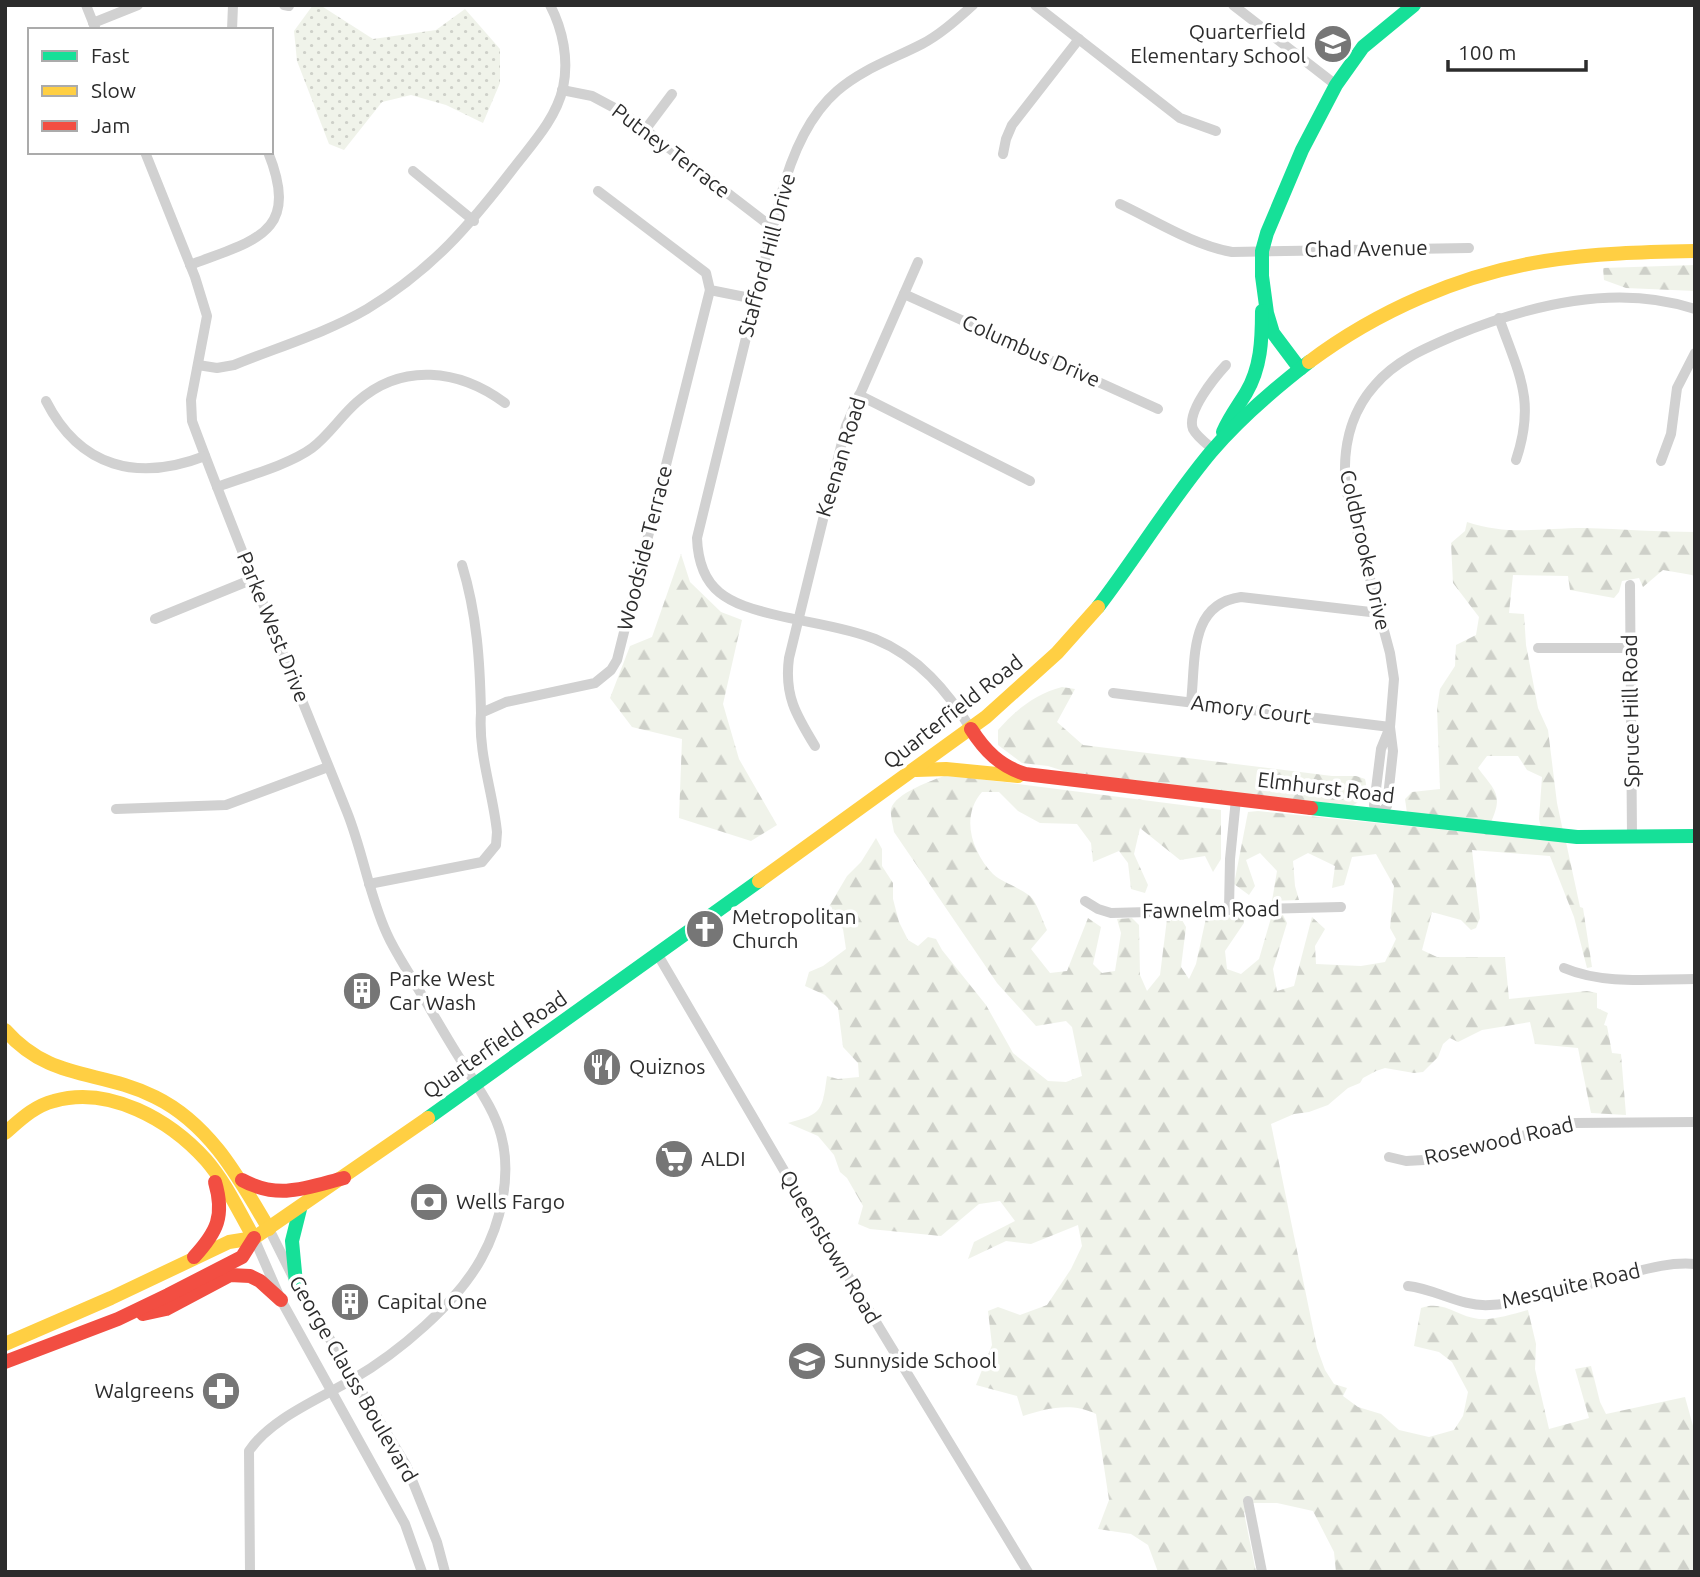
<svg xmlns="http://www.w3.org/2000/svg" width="1700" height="1577" font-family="Ubuntu,sans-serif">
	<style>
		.forest { fill: url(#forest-firs) }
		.park { fill: url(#park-dots) }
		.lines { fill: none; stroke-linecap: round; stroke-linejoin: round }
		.street { stroke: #d1d1d1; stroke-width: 10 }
		.fast { stroke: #16e098; stroke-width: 14 }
		.slow { stroke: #ffcf43; stroke-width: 14 }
		.jam { stroke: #f24e42; stroke-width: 14 }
		.labels { text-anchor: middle; stroke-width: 7; stroke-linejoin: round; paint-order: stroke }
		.poi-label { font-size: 21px; fill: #2c2c2c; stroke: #fff; text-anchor: start }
		.street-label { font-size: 21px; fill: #2c2c2c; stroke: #fff }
	</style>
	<defs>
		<pattern id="forest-firs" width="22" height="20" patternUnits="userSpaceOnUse" patternTransform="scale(1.75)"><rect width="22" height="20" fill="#f0f3ea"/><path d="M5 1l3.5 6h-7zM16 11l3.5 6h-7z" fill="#ced0c9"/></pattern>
		<pattern id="park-dots" width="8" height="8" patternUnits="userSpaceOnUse" patternTransform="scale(1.75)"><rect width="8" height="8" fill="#f0f3ea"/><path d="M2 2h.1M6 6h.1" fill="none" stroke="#ced0c9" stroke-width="1.8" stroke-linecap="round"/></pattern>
	</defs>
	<rect width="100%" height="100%" fill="#fff"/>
	<g class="forest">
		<polygon points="1695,265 1695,291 1626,288 1604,280 1603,268"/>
		<path d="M 1467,522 C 1509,536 1542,528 1585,528 C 1622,529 1658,532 1695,532 L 1695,577 L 1692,575 L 1663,570 L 1643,587 L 1639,578 L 1622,581 L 1619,592 L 1614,598 L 1570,590 L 1568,576 L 1513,575 L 1509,613 L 1524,614 L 1526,645 L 1538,708 L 1548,730 L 1557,803 L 1563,831 L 1541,828 L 1539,819 L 1542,777 L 1527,770 L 1518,756 L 1487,756 L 1478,768 C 1494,790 1504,794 1491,822 L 1407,813 L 1405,799 L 1412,792 L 1440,789 L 1437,708 L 1440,689 L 1455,666 L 1456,645 L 1476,635 L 1479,617 L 1453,583 L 1451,543 L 1465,531 Z"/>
		<polygon points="681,554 690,582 721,612 742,620 723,704 739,759 777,825 751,841 679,818 682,739 632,727 610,698 630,646 652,637"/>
		<path d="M 1062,687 L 1075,689 L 1057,722 L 1083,745 L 1332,776 L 1356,776 L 1365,779 C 1369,793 1362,802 1349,807 L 1067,772 L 1048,766 L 1022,763 L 998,745 L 998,730 C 1016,710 1035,694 1062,687 Z"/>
		<path d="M 947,775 L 1221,810 L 1221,859 L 1213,872 L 1205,856 L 1180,860 L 1140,828 L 1134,854 L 1148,885 L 1145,893 L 1131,889 L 1128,863 L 1119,851 L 1093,862 L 1091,843 L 1077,824 L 1040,823 L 1018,811 L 999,792 L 982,792 C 960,817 972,852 993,874 C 1003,883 1019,887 1030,896 C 1038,904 1042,920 1047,930 L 1031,949 L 1050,973 L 1067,971 L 1088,918 L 1101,927 L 1093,964 L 1102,973 L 1115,971 L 1121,933 L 1117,919 L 1132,918 L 1139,925 L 1140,975 L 1147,991 L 1160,975 L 1167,919 L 1182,920 L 1186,927 L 1181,967 L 1189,979 L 1196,964 L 1206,918 L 1243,917 L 1244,923 L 1225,951 L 1227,969 L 1241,974 L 1259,959 L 1271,918 L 1283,915 L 1287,923 L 1273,969 L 1277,991 L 1294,986 L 1312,917 L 1325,929 L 1315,946 L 1316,964 L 1361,966 L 1385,962 L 1396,939 L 1390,928 L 1394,886 L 1376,854 L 1352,857 L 1344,885 L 1332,888 L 1335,866 L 1308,853 L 1293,861 L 1295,886 L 1299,900 L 1272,901 L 1277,871 L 1260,853 L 1246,860 L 1255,886 L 1249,895 L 1234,884 L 1248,812 L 1258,811 L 1566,842 L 1580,907 L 1583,908 L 1592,967 L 1587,968 L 1574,917 L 1550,856 L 1472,850 L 1480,918 L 1476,928 L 1471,930 L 1461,920 L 1432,912 L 1422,950 L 1437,957 L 1505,957 L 1509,999 L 1587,991 L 1597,993 L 1597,1008 L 1608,1013 L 1604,1025 L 1607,1026 L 1612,1053 L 1621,1054 L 1626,1115 L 1591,1113 L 1578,1048 L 1535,1044 L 1530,1022 L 1482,1030 L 1458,1042 L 1450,1038 L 1443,1044 L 1438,1057 L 1423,1072 L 1414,1073 L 1385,1068 L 1376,1071 L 1363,1078 L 1360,1083 L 1348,1088 L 1328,1105 L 1309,1112 L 1294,1114 L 1271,1124 L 1317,1348 L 1325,1370 L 1334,1384 L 1347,1388 L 1343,1396 L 1358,1407 L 1381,1414 L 1399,1430 L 1429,1437 L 1454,1430 L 1463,1416 L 1468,1392 L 1452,1362 L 1439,1352 L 1414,1346 L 1421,1308 C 1445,1300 1457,1317 1479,1319 C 1496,1320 1512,1314 1528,1310 L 1536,1344 L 1535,1369 L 1549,1429 L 1589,1418 L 1575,1369 L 1591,1366 L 1600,1402 L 1606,1414 L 1685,1397 L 1695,1433 L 1695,1572 L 1336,1572 L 1334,1552 L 1313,1511 L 1277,1503 L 1252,1503 L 1244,1513 L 1256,1572 L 1158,1572 L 1148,1545 L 1131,1534 L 1098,1529 L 1109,1500 L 1096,1414 C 1072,1402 1047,1408 1023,1416 L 1017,1396 L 976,1385 L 992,1345 L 988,1311 L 998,1307 L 1020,1315 L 1047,1305 L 1071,1269 L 1082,1246 L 1078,1225 L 1031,1244 L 1006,1241 L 968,1259 L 974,1242 L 1015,1221 L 1000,1201 L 979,1204 L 941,1236 L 870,1229 L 858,1224 L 863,1206 L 847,1178 L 840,1172 L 834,1155 L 818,1136 L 788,1123 C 823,1114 822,1110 827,1076 L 838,1079 L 859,1077 L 858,1063 L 843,1047 L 838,1008 L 825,995 L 805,986 L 809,972 L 823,966 L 846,949 L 843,929 L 827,910 L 847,876 L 861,862 L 876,838 L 882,849 L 882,866 L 893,883 L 893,899 L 899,922 L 908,940 L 918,946 L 928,937 L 936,939 L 942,950 L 986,1005 L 1013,1053 L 1048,1081 L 1066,1082 L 1082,1076 L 1072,1027 L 1066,1021 L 1036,1026 L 997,983 L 894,832 C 893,825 890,815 891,809 C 895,793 933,780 947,775 Z"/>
	</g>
	<polygon class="park" points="313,5 320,5 373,39 436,30 465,9 500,49 500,83 483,123 446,105 411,95 382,102 344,150 329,144 297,61 294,31"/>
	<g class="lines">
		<g class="street">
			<polyline points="86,5 96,30"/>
			<polyline points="284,5 289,6"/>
			<polyline points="1035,5 1180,118 1216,131"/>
			<polyline points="1233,5 1336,85"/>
			<polyline points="93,23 138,5"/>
			<polyline points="232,30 233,5"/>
			<polyline points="562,90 592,96 622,112 773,228"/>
			<polyline points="645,130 672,94"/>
			<path d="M 145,152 L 195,277 L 207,316 L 191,400 L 192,421 C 241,553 295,682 347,812 C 363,852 369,895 387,934 C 395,952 407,969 417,987 C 433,1013 447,1039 464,1065 C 478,1088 494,1109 501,1135 C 512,1175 501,1223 481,1259 C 456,1304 398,1353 353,1379 C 320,1399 271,1418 249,1451 L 250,1572"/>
			<polyline points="1003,154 1006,139 1012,125 1079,39"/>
			<polyline points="413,171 474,221"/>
			<polyline points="598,191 706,273 710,290 755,299"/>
			<path d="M 1120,204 C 1156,221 1193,245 1232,252 L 1469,248"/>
			<path d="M 190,265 C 255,240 301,234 268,152"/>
			<polyline points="904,294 1158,409"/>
			<path d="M 1499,318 C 1519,375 1536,400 1516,460"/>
			<path d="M 198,365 L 217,368 L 234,365 C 278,347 326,333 367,309 C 433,269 470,225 516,165 C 534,142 556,118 563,88 C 569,60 563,30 550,5"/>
			<polyline points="859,395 1030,481"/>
			<path d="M 46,401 C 80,468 138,482 205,456"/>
			<path d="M 1213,449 C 1207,444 1197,437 1193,429 C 1186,412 1215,377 1226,365"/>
			<polyline points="1661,461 1671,434 1677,388 1695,353"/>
			<path d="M 217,487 C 244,477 289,465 312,448 C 329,435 341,416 357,402 C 402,362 459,369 505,403"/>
			<path d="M 462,565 C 477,614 480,662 481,713"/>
			<polyline points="1630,585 1632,837"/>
			<polyline points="155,619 253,579"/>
			<polyline points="1538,648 1630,648"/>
			<polyline points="1113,693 1390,727"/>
			<path d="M 1191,702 C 1196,661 1188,604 1241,597 L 1379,613"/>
			<path d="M 1390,727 L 1381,749 L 1374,805 L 1379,815 L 1387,806 L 1393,751 L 1390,727 L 1394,679 L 1390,653 L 1346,489 C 1342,452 1349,414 1375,385 C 1396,360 1426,348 1456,335 C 1530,305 1616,283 1695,309"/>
			<path d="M 971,729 C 947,691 919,657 875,639 C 845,627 809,623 776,615 C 729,604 699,592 697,538 L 780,199 C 790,160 806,118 837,91 C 862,69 893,59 922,44 C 941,34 957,19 973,5"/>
			<path d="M 815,746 C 796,715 784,695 789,658 L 846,426 L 918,262"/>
			<polyline points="116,809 226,805 328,767"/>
			<path d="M 369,884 L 482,862 L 496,845 L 497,832 C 493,792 478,754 481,713 L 506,702 L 595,683 L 611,670 L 617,660 L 710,290"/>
			<polyline points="1085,901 1098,909 1111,913 1341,907"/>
			<polyline points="1229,910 1230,859 1236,799"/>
			<polyline points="658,955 789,1179 1028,1572"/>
			<path d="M 1564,968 C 1604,985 1652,979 1695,979"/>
			<polyline points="1389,1157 1406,1161 1424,1160 1574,1123 1695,1122"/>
			<polyline points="269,1229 296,1283 406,1465 437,1542 445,1572"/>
			<polyline points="254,1238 281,1300 405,1524 422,1572"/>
			<path d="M 1408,1286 C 1436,1289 1461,1307 1490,1305 C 1531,1303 1586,1284 1626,1274 C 1649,1268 1671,1262 1695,1264"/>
			<polyline points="1248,1501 1262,1572"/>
		</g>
		<g class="fast">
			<polyline points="1300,369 1273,333 1267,313 1262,276 1262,251 1267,233 1302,150 1336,85 1363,47 1414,5"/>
			<path d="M 1223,432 C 1229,418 1238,406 1246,393 C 1261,368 1262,340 1262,311"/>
			<path d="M 1098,607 C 1137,556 1170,501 1211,452 C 1240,418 1274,389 1309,362"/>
			<polyline points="1311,808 1577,837 1695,836"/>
			<polyline points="428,1118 759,881"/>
			<polyline points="296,1283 292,1241 300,1209"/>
		</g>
		<g class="slow">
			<path d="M 1309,362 C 1377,311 1461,274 1545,261 C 1594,253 1645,252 1695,251"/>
			<polyline points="916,770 946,769 1018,776"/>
			<polyline points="759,881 986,717 1057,653 1098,607"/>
			<path d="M 5,1030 C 51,1082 99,1069 155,1097 C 210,1124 239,1178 269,1229"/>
			<path d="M 5,1133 C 20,1120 34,1106 54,1101 C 109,1085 170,1120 206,1160 C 226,1183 239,1212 254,1238"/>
			<polyline points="5,1344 111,1298 229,1242 254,1238 428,1118"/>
		</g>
		<g class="jam">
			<path d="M 971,729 C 985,751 1000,766 1025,774 L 1311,808"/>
			<path d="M 242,1180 C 279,1200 306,1188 344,1178"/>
			<path d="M 194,1257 C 217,1232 225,1216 215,1182"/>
			<polyline points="143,1314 166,1309 230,1275 250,1276 260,1281 281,1300"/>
			<polyline points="5,1362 118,1319 168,1295 242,1257 254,1238"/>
		</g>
	</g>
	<defs>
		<g id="school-disc" transform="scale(2.0125)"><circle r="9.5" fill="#767676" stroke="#fff"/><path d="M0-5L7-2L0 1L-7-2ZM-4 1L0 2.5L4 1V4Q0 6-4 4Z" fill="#fff"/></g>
		<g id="church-disc" transform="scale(2.0125)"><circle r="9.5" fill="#767676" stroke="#fff"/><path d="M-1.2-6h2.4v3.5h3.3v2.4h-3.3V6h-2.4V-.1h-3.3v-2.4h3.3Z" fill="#fff"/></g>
		<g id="building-disc" transform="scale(2.0125)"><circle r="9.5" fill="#767676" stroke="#fff"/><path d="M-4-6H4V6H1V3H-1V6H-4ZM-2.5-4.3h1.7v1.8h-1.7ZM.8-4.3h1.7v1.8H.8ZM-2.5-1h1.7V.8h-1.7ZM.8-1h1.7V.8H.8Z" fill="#fff"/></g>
		<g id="restaurant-disc" transform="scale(2.0125)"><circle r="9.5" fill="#767676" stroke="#fff"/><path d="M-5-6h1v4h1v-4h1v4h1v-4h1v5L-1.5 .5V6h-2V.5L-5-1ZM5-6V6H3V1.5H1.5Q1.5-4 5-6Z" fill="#fff"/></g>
		<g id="supermarket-disc" transform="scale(2.0125)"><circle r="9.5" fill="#767676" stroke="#fff"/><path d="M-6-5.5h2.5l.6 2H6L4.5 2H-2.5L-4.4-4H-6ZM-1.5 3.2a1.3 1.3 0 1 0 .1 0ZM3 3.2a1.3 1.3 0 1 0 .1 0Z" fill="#fff"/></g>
		<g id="bank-disc" transform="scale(2.0125)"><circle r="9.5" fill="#767676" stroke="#fff"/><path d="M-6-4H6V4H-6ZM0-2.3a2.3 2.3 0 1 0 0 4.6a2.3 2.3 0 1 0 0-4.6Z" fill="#fff"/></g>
		<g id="pharmacy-disc" transform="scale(2.0125)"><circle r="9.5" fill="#767676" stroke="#fff"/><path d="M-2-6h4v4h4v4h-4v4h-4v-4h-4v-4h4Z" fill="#fff"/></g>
	</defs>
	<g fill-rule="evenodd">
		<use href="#school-disc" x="1333" y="44"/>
		<use href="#church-disc" x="705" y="929"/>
		<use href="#building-disc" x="362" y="991"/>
		<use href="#restaurant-disc" x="602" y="1067"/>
		<use href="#supermarket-disc" x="674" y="1159"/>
		<use href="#bank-disc" x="429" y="1202"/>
		<use href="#building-disc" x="350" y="1302"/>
		<use href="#school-disc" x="807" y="1361"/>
		<use href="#pharmacy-disc" x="221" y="1391"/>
	</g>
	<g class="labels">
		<g class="poi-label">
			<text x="1306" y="39" text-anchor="end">Quarterfield<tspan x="1306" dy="24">Elementary School</tspan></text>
			<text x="732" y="924">Metropolitan<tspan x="732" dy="24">Church</tspan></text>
			<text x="389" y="986">Parke West<tspan x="389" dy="24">Car Wash</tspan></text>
			<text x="629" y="1074">Quiznos</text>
			<text x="701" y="1166">ALDI</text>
			<text x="456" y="1209">Wells Fargo</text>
			<text x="377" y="1309">Capital One</text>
			<text x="834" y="1368">Sunnyside School</text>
			<text x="194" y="1398" text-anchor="end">Walgreens</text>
		</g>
		<g class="street-label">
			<text transform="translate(671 151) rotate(37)" y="7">Putney Terrace</text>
			<text transform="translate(1366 249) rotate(-1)" y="7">Chad Avenue</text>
			<text transform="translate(767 255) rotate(-75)" y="7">Stafford Hill Drive</text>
			<text transform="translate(1031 351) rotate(24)" y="7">Columbus Drive</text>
			<text transform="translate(841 457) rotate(-73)" y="7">Keenan Road</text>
			<text transform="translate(645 548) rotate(-76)" y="7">Woodside Terrace</text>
			<text transform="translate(1365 550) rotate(77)" y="7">Coldbrooke Drive</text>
			<text transform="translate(273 627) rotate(68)" y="7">Parke West Drive</text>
			<text transform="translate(1251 710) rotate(7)" y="7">Amory Court</text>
			<text transform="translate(1631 711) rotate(-91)" y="7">Spruce Hill Road</text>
			<text transform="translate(953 712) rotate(-38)" y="7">Quarterfield Road</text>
			<text transform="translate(1326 788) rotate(7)" y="7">Elmhurst Road</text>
			<text transform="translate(1211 910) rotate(-1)" y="7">Fawnelm Road</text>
			<text transform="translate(495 1045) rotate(-35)" y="7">Quarterfield Road</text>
			<text transform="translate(1499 1141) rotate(-13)" y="7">Rosewood Road</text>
			<text transform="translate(830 1247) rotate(59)" y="7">Queenstown Road</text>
			<text transform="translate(1571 1286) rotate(-13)" y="7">Mesquite Road</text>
			<text transform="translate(353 1379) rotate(60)" y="7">George Clauss Boulevard</text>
		</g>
	</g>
	<rect width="1700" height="1577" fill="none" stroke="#2c2c2c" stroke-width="14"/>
	<rect x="28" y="28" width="245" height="126" fill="#ffffff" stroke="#ababab" stroke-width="2"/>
	<rect x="42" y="51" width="35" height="10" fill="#16e098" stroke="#ababab" stroke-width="2"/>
	<text x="91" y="63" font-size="21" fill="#2c2c2c">Fast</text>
	<rect x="42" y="86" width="35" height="10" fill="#ffcf43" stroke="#ababab" stroke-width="2"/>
	<text x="91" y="98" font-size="21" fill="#2c2c2c">Slow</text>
	<rect x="42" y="121" width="35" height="10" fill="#f24e42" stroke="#ababab" stroke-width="2"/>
	<text x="91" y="133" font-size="21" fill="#2c2c2c">Jam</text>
	<path d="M1448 60v10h138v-10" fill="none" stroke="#2c2c2c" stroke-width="3.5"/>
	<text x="1458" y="60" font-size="21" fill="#2c2c2c" stroke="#ffffff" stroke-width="5" paint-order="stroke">100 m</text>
</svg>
